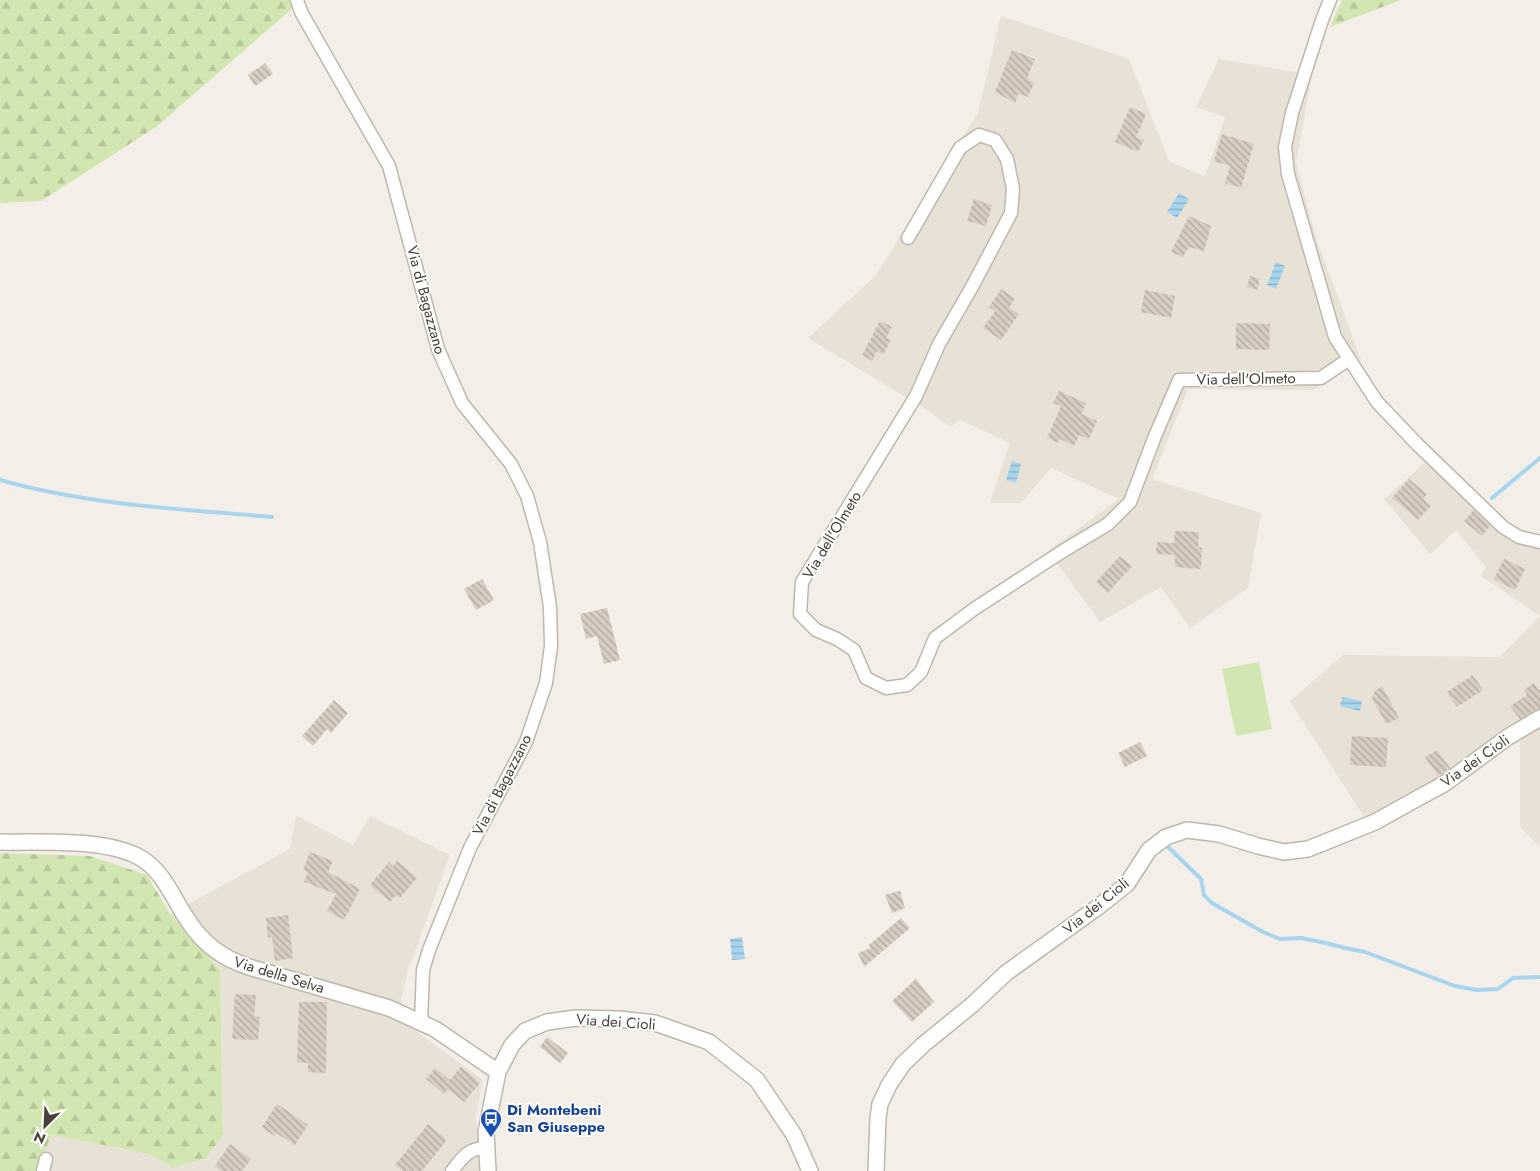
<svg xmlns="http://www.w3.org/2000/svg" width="1540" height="1171" font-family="Jost,sans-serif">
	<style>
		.residential { fill: #e7e1d6 }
		.forest { fill: url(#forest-firs) }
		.park { fill: #d2e6b2 }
		.water { fill: url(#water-rules) }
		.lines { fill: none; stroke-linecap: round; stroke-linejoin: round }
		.stream { stroke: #a7d5ee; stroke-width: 4 }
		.building { fill: url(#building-back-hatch) }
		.minor-casing { stroke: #bfb7ab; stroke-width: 15 }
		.tertiary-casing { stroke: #bfb7ab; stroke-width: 18 }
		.minor { stroke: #fff; stroke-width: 12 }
		.tertiary { stroke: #fff; stroke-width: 15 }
		.labels { text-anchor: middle; stroke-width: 4; stroke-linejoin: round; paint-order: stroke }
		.street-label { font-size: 15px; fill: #474037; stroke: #fff }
		.transit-label { font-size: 15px; font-weight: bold; fill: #164399; stroke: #fff; text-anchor: start }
	</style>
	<defs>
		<pattern id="forest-firs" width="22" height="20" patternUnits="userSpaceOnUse" patternTransform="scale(1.25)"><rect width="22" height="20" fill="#d2e6b2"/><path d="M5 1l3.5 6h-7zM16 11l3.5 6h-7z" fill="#b6c69a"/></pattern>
		<pattern id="water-rules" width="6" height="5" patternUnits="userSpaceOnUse" patternTransform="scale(1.25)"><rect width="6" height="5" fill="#a7d5ee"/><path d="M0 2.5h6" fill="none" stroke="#8aaec2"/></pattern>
		<pattern id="building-back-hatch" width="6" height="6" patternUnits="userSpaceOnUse" patternTransform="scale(1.25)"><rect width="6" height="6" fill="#d8cdc1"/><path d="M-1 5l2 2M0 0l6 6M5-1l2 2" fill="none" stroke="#b1a89e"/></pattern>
	</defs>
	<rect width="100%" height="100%" fill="#f3efe8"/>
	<g class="residential">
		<polygon points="1001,16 1129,59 1169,161 1205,177 1225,117 1196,107 1219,59 1312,75 1296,163 1317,241 1361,360 1312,390 1188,389 1152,479 1261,513 1248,588 1190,628 1161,587 1100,622 1048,551 1119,499 1051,468 1021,503 990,503 1010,443 959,419 951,427 924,408 808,338 876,275 978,113"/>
		<polygon points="1436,453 1512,527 1540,534 1540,847 1520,827 1520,741 1371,828 1290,701 1343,655 1500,657 1540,616 1481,576 1486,567 1456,530 1430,554 1384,499"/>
		<polygon points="296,815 353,845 370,816 450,855 407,974 397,1019 404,1022 483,1080 476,1116 479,1171 35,1171 52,1135 150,1154 174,1168 206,1158 223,1135 220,970 170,914 290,849"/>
	</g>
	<g class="forest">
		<polygon points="0,0 300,0 294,7 156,127 41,201 0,203"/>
		<polygon points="1342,0 1401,0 1330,27"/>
		<polygon points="0,853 90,856 147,875 170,914 220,970 223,1135 206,1158 173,1168 150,1154 52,1135 35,1171 0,1171"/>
	</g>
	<polygon class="park" points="1259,662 1272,729 1236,736 1222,669"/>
	<g class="water">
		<polygon points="1179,193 1189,199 1177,218 1167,212"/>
		<polygon points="1276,262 1285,266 1276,289 1267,285"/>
		<polygon points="1012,461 1021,464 1016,483 1006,480"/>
		<polygon points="1342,697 1362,701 1360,711 1340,706"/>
		<polygon points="742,937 745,959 732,960 730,939"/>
	</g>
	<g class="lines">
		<g class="stream">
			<path d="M 0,480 C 88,505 181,509 272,517"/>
			<polyline points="1492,498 1540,458"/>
			<polyline points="1166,845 1201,879 1204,895 1212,903 1263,932 1280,939 1301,938 1330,944 1345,948 1365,952 1455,986 1477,990 1498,989 1513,978 1540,977"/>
		</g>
	</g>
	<g class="building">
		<polygon points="1012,50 1035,59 1027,78 1034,83 1028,97 1018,94 1015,103 995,92"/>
		<polygon points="265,63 273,74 255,86 248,75"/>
		<polygon points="1130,107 1146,114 1136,137 1144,140 1138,152 1115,142"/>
		<polygon points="1222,134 1254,144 1241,188 1225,183 1230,166 1214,161"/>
		<polygon points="974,199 992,205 986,226 967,221"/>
		<polygon points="1189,216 1211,226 1204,251 1189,247 1183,257 1171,252"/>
		<polygon points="1250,276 1260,279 1257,290 1247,287"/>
		<polygon points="1001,289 1015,298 1009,308 1019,314 1001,340 983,328 995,311 989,307"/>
		<polygon points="1145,290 1175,296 1171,318 1141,312"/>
		<polygon points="880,321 892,327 886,338 891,340 883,355 877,351 872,361 862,355"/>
		<polygon points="1236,323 1270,324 1269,350 1236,349"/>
		<polygon points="1059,391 1086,403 1081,414 1097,421 1089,439 1079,435 1074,446 1060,439 1058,443 1047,438 1061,406 1053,403"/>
		<polygon points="1409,479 1427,494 1423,499 1431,506 1418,520 1392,498"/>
		<polygon points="1474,510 1490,526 1482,536 1464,521"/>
		<polygon points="1175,531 1199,532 1198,547 1202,548 1201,569 1175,567 1175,555 1156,554 1157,542 1174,543"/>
		<polygon points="1120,556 1132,566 1108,593 1096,582"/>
		<polygon points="1504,559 1525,569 1515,590 1494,579"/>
		<polygon points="482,579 494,600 476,610 464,589"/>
		<polygon points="607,608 620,660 604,664 597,636 586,639 580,614"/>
		<polygon points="1473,675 1483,690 1457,707 1447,692"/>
		<polygon points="1534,683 1540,692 1540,709 1535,710 1520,719 1510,706 1527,695 1524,690"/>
		<polygon points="1382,686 1399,718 1386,724 1372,698 1375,691"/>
		<polygon points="334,700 348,713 331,733 327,729 313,746 302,736"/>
		<polygon points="1352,736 1388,738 1386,767 1350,765"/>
		<polygon points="1140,742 1147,756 1125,767 1118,753"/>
		<polygon points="1437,750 1450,768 1438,776 1425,757"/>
		<polygon points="310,852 333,861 328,872 360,889 344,920 327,911 336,894 304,882 308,872 303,870"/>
		<polygon points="397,861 417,878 400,898 396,895 390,902 370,885 389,862 393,866"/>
		<polygon points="900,891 905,908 892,913 885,895"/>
		<polygon points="288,915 293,958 275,961 272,937 268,938 266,918"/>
		<polygon points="901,918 910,928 864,967 858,953 871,948 869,945"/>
		<polygon points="916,979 934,1002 912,1022 892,1001"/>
		<polygon points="235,994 256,995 254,1016 260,1017 258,1040 232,1039"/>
		<polygon points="299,1002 327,1002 326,1073 308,1072 308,1063 297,1062"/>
		<polygon points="547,1037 568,1053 560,1063 540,1047"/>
		<polygon points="461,1067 480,1083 464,1102 448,1089 444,1094 426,1079 435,1068 450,1080"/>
		<polygon points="277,1104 308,1125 295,1145 276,1133 274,1136 262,1127"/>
		<polygon points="428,1124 447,1140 422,1171 403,1171 395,1165"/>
		<polygon points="230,1144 251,1159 242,1171 221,1171 215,1166"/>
	</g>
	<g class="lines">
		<g class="minor-casing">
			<g id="minor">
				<polyline points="297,0 301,12 389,166 438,349 462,403 511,464 527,496 540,542 550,607 551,646 546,683 526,742 470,848 429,950 423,970 421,1022"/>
				<polyline points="1330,0 1322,20 1292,113 1285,147 1288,174 1335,337 1377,402 1418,445 1503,527 1519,537 1540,542"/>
				<polyline points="908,238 960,148 979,135 995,140 1007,159 1013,189 1011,213 973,285 939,344 916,396 802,582 800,614 816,630 837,639 854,650 866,678 886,688 907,685 921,672 935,638 974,609 1063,551 1108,524 1130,502 1155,436 1179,380 1321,378 1349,359"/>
				<polyline points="43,1171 46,1159"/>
				<path d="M 452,1171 C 462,1158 468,1148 486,1148"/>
			</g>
		</g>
		<g class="tertiary-casing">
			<g id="tertiary">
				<path d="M 0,842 C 41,843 103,838 139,857 C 163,870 173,898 187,919 C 203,944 222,958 249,967 L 389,1008 L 435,1029 L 498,1072"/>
				<polyline points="488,1171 486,1132 498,1072 512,1045 525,1031 547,1022 576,1018 619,1019 655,1023 709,1042 757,1080 794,1135 810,1171"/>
				<polyline points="876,1171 878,1118 880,1104 889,1085 903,1064 924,1044 972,1005 1006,973 1098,907 1127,884 1149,850 1166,837 1187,830 1219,834 1258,846 1284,852 1308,849 1375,822 1420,797 1444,784 1508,737 1540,718"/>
			</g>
		</g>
		<use href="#minor" class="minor"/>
		<use href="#tertiary" class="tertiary"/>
	</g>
	<defs>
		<g id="bus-pin" transform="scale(1.125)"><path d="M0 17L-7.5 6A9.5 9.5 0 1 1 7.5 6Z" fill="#1a4fb4" stroke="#fff"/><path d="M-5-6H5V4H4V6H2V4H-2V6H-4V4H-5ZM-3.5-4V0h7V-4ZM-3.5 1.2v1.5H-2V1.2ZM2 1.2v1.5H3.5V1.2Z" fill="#fff"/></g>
	</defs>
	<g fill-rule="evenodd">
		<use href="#bus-pin" x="491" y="1119"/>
	</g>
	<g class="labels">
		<g class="street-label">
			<text transform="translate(426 300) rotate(75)" y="5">Via di Bagazzano</text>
			<text transform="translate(1246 379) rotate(-1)" y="5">Via dell'Olmeto</text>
			<text transform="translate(832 535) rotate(-59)" y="5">Via dell'Olmeto</text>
			<text transform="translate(1475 761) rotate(-35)" y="5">Via dei Cioli</text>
			<text transform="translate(502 785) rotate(-63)" y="5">Via di Bagazzano</text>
			<text transform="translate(1096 906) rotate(-39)" y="5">Via dei Cioli</text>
			<text transform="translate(279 975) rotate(17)" y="5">Via della Selva</text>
			<text transform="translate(616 1022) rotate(4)" y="5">Via dei Cioli</text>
		</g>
		<g class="transit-label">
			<text x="507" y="1115">Di Montebeni<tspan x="507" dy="17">San Giuseppe</tspan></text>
		</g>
	</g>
	<g transform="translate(45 1126) rotate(204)" stroke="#ffffff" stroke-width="4" paint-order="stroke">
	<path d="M0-4L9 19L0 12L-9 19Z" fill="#474037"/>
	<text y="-8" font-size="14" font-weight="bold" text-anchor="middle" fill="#474037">N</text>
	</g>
</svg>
